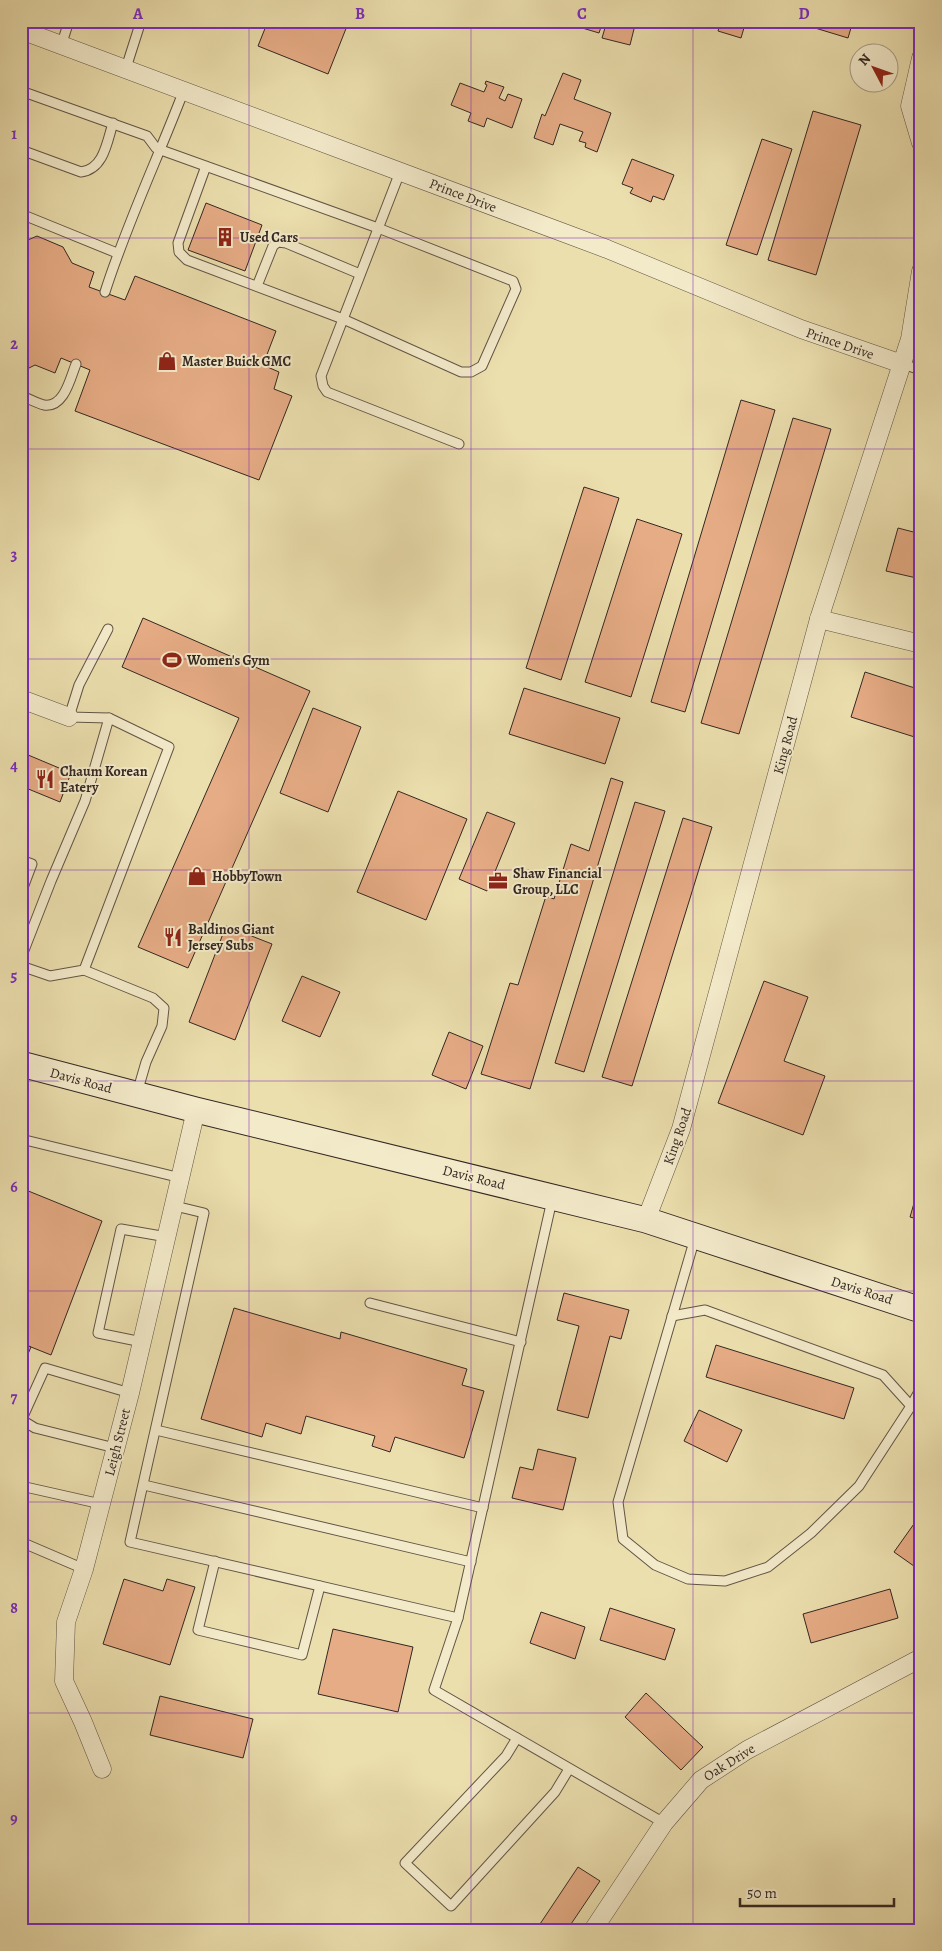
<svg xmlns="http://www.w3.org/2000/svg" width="942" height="1951" font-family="Alegreya,serif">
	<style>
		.building { fill: #e6ac85; stroke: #332722 }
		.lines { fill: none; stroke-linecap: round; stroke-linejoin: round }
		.lane-casing { stroke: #615545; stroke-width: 11 }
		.street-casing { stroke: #615545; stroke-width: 19 }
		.secondary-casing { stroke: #332722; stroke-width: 27 }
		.lane { stroke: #f3eaca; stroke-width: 9 }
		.street { stroke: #f3eaca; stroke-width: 18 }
		.secondary { stroke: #f3eaca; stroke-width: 25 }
		.grid { fill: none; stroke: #7b2cbf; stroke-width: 1; stroke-opacity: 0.55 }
		.labels { text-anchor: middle; stroke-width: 4; stroke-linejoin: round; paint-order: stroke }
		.street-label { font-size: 14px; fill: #332722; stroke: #f3eaca }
		.poi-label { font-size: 14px; font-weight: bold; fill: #332722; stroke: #f3eaca; text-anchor: start }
		.neatline { fill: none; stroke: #7b2cbf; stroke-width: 2 }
		.grid-label { font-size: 16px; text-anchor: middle; font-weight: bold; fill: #7b2cbf }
	</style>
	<rect width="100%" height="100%" fill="#ecdfae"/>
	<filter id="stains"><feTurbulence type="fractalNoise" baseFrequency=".004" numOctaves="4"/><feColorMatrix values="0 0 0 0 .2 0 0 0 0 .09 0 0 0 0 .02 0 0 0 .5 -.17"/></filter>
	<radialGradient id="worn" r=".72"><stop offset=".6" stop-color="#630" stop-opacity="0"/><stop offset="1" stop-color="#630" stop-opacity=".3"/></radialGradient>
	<g class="building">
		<polygon points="268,21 349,21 328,74 258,46"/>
		<polygon points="559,21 603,21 599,33"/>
		<polygon points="607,21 636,21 630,45 602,38"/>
		<polygon points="721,21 746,21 741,38 718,31"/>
		<polygon points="792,21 853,21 848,38"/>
		<polygon points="563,73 581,80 574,99 611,113 597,152 585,147 586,143 579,141 583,132 560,124 553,145 534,138 542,114 545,116"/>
		<polygon points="486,81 504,87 499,98 505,101 508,94 522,99 512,128 487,118 484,127 468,121 471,113 451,105 460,83 484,92 487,85 485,84"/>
		<polygon points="813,111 861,125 816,275 768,260"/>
		<polygon points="762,139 792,149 757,255 726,245"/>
		<polygon points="632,159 674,175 664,200 653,196 651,202 630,193 633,188 622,184"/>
		<polygon points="206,203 262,225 245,271 188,250"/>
		<polygon points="37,236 63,247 72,263 94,272 89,287 125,300 135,276 276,331 263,365 279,372 274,389 292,396 259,480 75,411 90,370 61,358 55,373 35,365 21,372 21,243"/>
		<polygon points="741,400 775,410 685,712 651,702"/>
		<polygon points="793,418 831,429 739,734 701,723"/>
		<polygon points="584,487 619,498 561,680 526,668"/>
		<polygon points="637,519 682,534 631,697 585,682"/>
		<polygon points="898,528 921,534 921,579 886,571"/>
		<polygon points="143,618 310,691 188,968 138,947 239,718 122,667"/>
		<polygon points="865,672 921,690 921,739 851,717"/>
		<polygon points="524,688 620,718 605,764 509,734"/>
		<polygon points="313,708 361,727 328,812 280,793"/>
		<polygon points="21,752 71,773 60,802 21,786"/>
		<polygon points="611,778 623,782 530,1089 481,1074 510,983 518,985 546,896 554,899 571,844 589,851"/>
		<polygon points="398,791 467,819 426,920 357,892"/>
		<polygon points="635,802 665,811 584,1072 555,1063"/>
		<polygon points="487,812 515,823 487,891 459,879"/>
		<polygon points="683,818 712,827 632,1086 602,1077"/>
		<polygon points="226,926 272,944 235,1040 189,1022"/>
		<polygon points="302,976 340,992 320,1037 282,1021"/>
		<polygon points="764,981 808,997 784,1061 825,1076 803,1135 718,1103"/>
		<polygon points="449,1032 483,1046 466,1089 432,1075"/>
		<polygon points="921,1179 921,1220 910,1217"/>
		<polygon points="21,1188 102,1221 51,1355 21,1343"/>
		<polygon points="564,1293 629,1310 621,1339 610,1336 588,1418 557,1410 579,1326 557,1320"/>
		<polygon points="234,1308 340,1339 341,1332 467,1369 462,1385 484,1391 464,1458 395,1437 390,1452 372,1446 375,1436 306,1416 301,1434 266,1423 262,1437 201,1419"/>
		<polygon points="21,1343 31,1347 21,1370"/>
		<polygon points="716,1345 854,1388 844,1419 706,1377"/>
		<polygon points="699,1410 742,1430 727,1462 684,1441"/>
		<polygon points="538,1449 576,1458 563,1510 512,1498 520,1467 533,1470"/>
		<polygon points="921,1514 921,1571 894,1552"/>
		<polygon points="124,1579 163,1591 167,1579 195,1587 170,1665 103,1644"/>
		<polygon points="890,1589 898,1618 811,1643 803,1614"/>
		<polygon points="610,1608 675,1629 665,1660 600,1640"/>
		<polygon points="541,1612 585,1627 575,1659 530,1643"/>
		<polygon points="333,1629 413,1647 398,1712 318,1694"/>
		<polygon points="646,1693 703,1747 681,1770 625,1717"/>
		<polygon points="160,1696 253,1719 243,1758 150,1735"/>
		<polygon points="578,1867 600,1881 567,1930 536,1930"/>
	</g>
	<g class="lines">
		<g class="lane-casing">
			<g id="lane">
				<polyline points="61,46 69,21"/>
				<polyline points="126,68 141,21"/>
				<polyline points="21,91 147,136 156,148 161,150 378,228 513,281 516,289 482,366 471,372 461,372 343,319 187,260 179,252 178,243 206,166"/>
				<path d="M 21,150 L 81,172 C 104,169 107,142 113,123"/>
				<polyline points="400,172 321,376 323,386 327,392 459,444"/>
				<polyline points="21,214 117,253"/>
				<polyline points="257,286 273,246 278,242 286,243 360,274"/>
				<path d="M 105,292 C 127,223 158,158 184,90"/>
				<polyline points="902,364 921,370"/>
				<path d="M 21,396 C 28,398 36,403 44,405 C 64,408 70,379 76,364"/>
				<polyline points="108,629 79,685 69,717 109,718"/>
				<polyline points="21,860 32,864 21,893"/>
				<polyline points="21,958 51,881 85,801 109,718 169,747 84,970 50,976 21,966"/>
				<polyline points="84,970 153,998 164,1008 162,1026 146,1062 137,1093"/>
				<polyline points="21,1139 181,1178"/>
				<polyline points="175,1206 204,1213 130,1542 458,1618 552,1200"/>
				<polyline points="695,1238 618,1502 623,1539 655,1565 688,1579 725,1581 768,1567 811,1533 859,1486 911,1406 921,1388"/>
				<polyline points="370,1303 521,1342"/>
				<polyline points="672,1316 705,1310 883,1375 911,1406"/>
				<polyline points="142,1342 98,1333 121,1229 167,1237"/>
				<polyline points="22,1420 35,1428 115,1448"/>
				<polyline points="21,1421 45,1368 130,1393"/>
				<polyline points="156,1430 483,1508"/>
				<polyline points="144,1485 471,1562"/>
				<polyline points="21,1486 101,1504"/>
				<polyline points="21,1542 84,1569"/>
				<polyline points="215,1561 198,1630 302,1655 320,1586"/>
				<polyline points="458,1618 434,1690 664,1823"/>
				<polyline points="517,1738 506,1756 405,1863 451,1906 555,1792 569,1769"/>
			</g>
		</g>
		<g class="street-casing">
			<g id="street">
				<polyline points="21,30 607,249 801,329 902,364"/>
				<polyline points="921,58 910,106 921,143"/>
				<polyline points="819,619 921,644"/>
				<polyline points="21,699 69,717"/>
				<polyline points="646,1220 681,1129 819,619 910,339 921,271"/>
				<polyline points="102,1769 83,1722 64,1681 66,1622 84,1569 130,1393 196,1110"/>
				<polyline points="593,1930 664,1823 701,1780 747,1750 921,1658"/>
			</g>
		</g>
		<g class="secondary-casing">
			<polyline id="secondary" points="21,1064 196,1110 646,1220 921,1310"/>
		</g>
		<use href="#lane" class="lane"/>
		<use href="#street" class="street"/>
		<use href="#secondary" class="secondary"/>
	</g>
	<path class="grid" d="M 249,21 L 249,1930M 471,21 L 471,1930M 693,21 L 693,1930M 21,238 L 921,238M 21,449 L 921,449M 21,659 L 921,659M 21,870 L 921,870M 21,1081 L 921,1081M 21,1291 L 921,1291M 21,1502 L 921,1502M 21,1713 L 921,1713"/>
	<defs>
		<g id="building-bare" transform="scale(1.5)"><path d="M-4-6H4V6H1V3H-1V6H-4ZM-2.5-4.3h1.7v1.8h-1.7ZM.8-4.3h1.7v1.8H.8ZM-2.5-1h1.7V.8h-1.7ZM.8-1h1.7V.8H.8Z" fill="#8f2418" stroke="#f3eaca" stroke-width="2.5" paint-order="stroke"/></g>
		<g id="shop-bare" transform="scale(1.5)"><path d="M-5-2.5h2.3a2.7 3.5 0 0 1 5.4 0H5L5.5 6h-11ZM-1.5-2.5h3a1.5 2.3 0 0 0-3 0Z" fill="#8f2418" stroke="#f3eaca" stroke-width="2.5" paint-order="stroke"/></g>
		<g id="stadium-bare" transform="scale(1.5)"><path d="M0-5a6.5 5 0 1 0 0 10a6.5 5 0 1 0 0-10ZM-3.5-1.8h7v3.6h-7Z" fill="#8f2418" stroke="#f3eaca" stroke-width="2.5" paint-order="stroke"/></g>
		<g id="restaurant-bare" transform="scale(1.5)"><path d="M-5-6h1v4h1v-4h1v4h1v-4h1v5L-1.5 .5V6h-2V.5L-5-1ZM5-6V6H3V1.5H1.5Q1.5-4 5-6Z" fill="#8f2418" stroke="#f3eaca" stroke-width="2.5" paint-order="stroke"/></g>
		<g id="office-bare" transform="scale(1.5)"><path d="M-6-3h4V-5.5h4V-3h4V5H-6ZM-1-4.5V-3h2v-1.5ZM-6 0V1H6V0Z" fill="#8f2418" stroke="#f3eaca" stroke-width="2.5" paint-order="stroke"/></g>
	</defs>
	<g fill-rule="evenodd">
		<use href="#building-bare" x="225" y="237"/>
		<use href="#shop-bare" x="167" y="361"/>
		<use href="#stadium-bare" x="172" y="660"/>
		<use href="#restaurant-bare" x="45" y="779"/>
		<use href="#shop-bare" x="197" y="876"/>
		<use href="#office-bare" x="498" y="881"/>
		<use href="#restaurant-bare" x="173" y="937"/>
	</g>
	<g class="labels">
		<g class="street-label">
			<text transform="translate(463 195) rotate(21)" y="5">Prince Drive</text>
			<text transform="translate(840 343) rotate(19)" y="5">Prince Drive</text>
			<text transform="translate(785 745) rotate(-75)" y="5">King Road</text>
			<text transform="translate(81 1080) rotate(15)" y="5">Davis Road</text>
			<text transform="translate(677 1136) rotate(-71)" y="5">King Road</text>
			<text transform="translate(474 1177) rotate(14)" y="5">Davis Road</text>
			<text transform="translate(862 1290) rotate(18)" y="5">Davis Road</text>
			<text transform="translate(117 1442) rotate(-76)" y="5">Leigh Street</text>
			<text transform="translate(729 1762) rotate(-32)" y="5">Oak Drive</text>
		</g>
		<g class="poi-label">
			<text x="240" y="242">Used Cars</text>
			<text x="182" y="366">Master Buick GMC</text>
			<text x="187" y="665">Women's Gym</text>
			<text x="60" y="776">Chaum Korean<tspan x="60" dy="16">Eatery</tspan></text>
			<text x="513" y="878">Shaw Financial<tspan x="513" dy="16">Group, LLC</tspan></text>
			<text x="212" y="881">HobbyTown</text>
			<text x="188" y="934">Baldinos Giant<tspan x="188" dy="16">Jersey Subs</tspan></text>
		</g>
	</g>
	<rect width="942" height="1951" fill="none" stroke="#ecdfae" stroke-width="55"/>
	<g transform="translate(874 68) rotate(311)"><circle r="24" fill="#f3eaca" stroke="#a69c87"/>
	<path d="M0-4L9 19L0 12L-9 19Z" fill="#8f2418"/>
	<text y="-8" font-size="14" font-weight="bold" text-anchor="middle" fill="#332722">N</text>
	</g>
	<path d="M740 1898v8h154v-8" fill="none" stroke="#332722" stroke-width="2.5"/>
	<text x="747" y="1898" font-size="15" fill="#332722" stroke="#f3eaca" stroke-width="4" paint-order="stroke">50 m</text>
	<rect x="28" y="28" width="886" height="1896" class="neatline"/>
	<g class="grid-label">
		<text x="138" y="19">A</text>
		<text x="360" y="19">B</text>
		<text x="582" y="19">C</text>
		<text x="804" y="19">D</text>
		<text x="14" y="139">1</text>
		<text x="14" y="349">2</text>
		<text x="14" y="560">3</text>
		<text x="14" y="771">4</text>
		<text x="14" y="981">5</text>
		<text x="14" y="1192">6</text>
		<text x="14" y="1403">7</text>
		<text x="14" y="1613">8</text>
		<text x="14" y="1824">9</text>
	</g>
	<rect width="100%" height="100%" filter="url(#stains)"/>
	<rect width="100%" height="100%" fill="url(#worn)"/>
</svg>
